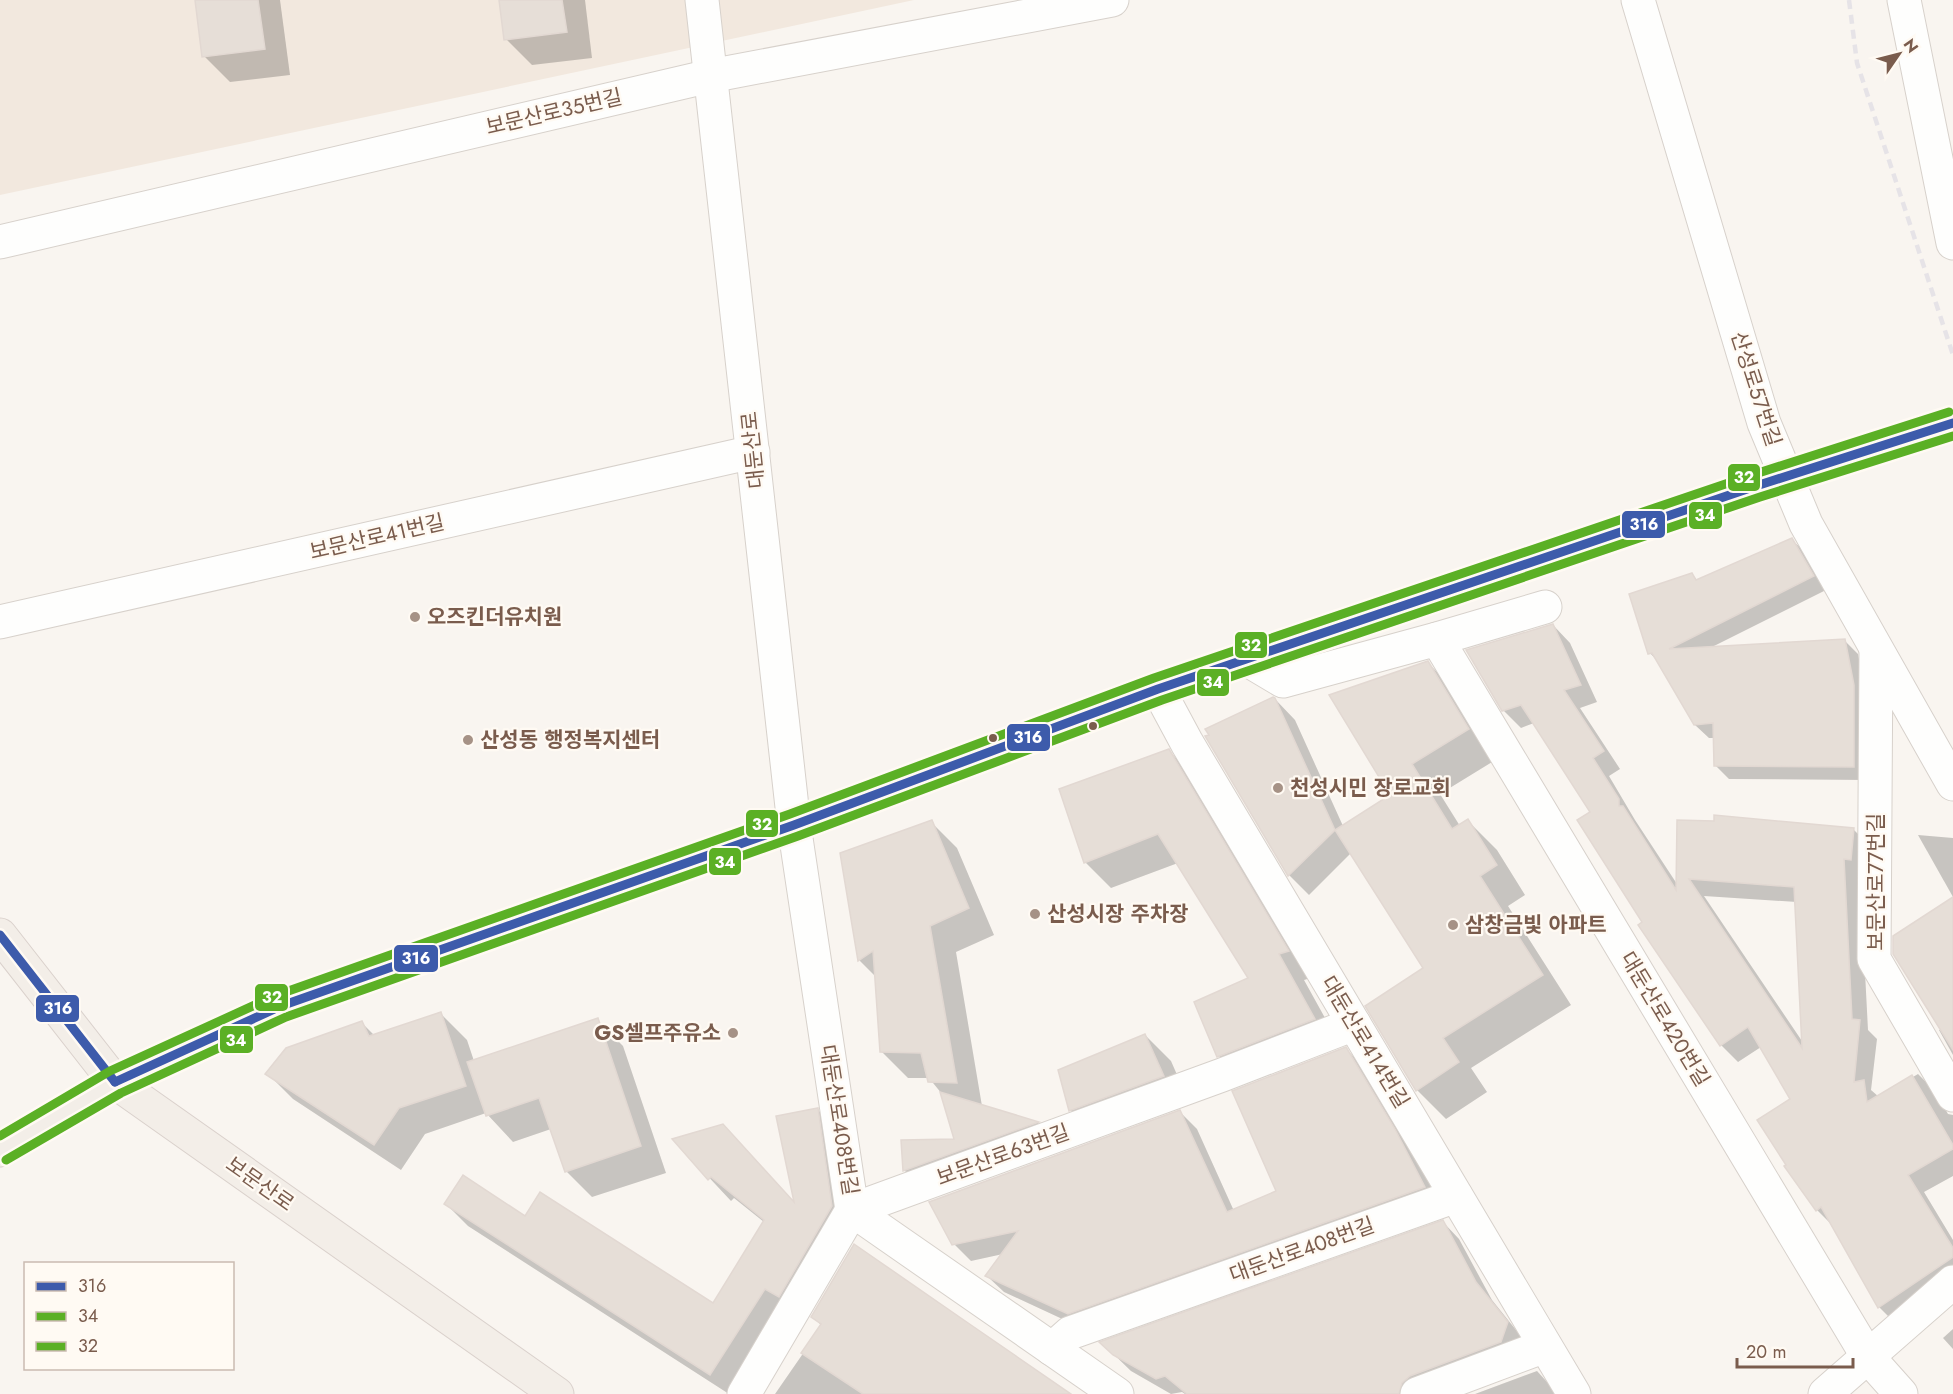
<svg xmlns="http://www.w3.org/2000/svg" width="1953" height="1394" font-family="Jost,'Noto Sans KR',sans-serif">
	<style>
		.residential { fill: #f2e8de }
		.shadow { fill: #0003; fill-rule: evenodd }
		.building { fill: #e6ded7; stroke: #e2d8d2; stroke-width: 1.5; fill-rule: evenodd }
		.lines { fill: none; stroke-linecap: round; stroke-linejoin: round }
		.major-tunnel { stroke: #d9cfc7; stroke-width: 33; stroke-dasharray: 33 16; stroke-linecap: butt }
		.minor-casing { stroke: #d7d1cb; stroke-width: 35 }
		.major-casing { stroke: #dad1cc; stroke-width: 35 }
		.minor { stroke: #fefefd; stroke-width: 33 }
		.major { stroke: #f3eee8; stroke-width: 33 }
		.rail { stroke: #e6e3e7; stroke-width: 4.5; stroke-dasharray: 9 6; stroke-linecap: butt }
		.bus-1-casing { stroke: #fffaf3; stroke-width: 14 }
		.bus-2-casing { stroke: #fffaf3; stroke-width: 14 }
		.bus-3-casing { stroke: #fffaf3; stroke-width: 14 }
		.bus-1 { stroke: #3d5bab; stroke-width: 9 }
		.bus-2 { stroke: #5bb025; stroke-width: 9 }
		.bus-3 { stroke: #5bb025; stroke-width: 9 }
		.poi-dot { fill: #a69286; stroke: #fffaf3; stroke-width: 2 }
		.bus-dot { fill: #7a5c4d; stroke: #fffaf3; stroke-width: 2 }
		.labels { text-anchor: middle; stroke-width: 4.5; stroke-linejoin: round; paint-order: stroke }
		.street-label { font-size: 21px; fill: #7a5c4d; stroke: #fffaf3 }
		.poi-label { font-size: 21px; font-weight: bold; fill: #7a5c4d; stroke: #fffaf3; text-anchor: start }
		.line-badge { stroke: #fffaf3; stroke-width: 2 }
		.badge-label { font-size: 16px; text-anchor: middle; font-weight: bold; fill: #fff }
	</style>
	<rect width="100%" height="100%" fill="#f9f5f0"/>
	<path class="residential" d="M0 0H914L0 195Z"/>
	<g class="shadow">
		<path d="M197 0H280L290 75 230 82 204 56Z"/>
		<path d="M501 0H585L592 58 532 65 506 39Z"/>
		<path d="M1792 540 1806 553 1826 590 1710 648 1844 640 1858 654 1867 699V780L1729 779 1715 765V738H1709L1695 725 1660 664 1650 653 1692 574 1698 581Z"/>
		<path d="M1553 625 1570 643 1597 702 1580 708 1620 769 1609 776 1635 820 1677 884 1679 821 1853 829 1870 846 1860 876 1868 1030 1877 1039 1871 1090 1879 1097 1918 1074 1935 1091 1948 1114 1953 1115V1176L1924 1192 1953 1240V1286L1896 1324 1879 1307 1834 1227 1817 1210 1792 1100 1761 1047 1738 1062 1721 1045 1644 923 1592 812 1534 723 1521 728 1503 710ZM1704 896 1797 902 1804 1044Z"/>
		<path d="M1428 663 1457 692 1497 759 1440 794 1460 826 1468 821 1497 850 1525 895 1508 906 1571 1005 1471 1068 1487 1092 1446 1119 1417 1090 1425 968 1351 853 1309 895 1289 875 1207 737 1275 699 1295 720 1343 826 1392 795Z"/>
		<path d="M1169 751 1195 777 1314 977 1304 980 1340 1045 1245 1082 1219 1056 1251 979 1178 863 1111 888 1085 862Z"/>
		<path d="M931 822 957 848 994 935 956 952 982 1106 1038 1123 1058 1144 926 1192 905 1171 902 1142 956 1140 942 1094 929 1078H908L882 1052 876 977 860 961 842 854Z"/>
		<path d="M1918 835 1953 838V897Z"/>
		<path d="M1953 899V1055L1939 1030H1942Z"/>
		<path d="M441 1014 467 1040 474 1061 597 1020 623 1046 666 1173 592 1197 566 1171 551 1129 513 1142 486 1113 425 1134 401 1170 293 1099 267 1073 362 1023 375 1036Z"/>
		<path d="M1145 1035 1171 1061 1189 1102 1097 1136 1070 1110Z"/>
		<path d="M1346 1049 1363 1066 1411 1148 1440 1204 1086 1330 1004 1292 987 1276 1003 1254 971 1261 954 1244 1180 1112 1197 1129 1234 1211 1278 1191Z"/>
		<path d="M817 1109 839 1131 854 1229 729 1394 468 1226 446 1204 525 1218 714 1305 764 1222 734 1198 731 1201 674 1140 723 1126 796 1204Z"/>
		<path d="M1443 1222 1459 1239 1492 1300 1524 1340 1425 1394H1185L1182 1392 1171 1394 1131 1371 1102 1343Z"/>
		<path d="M813 1317 1069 1394H775L822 1326Z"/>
		<path d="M1953 1329V1349L1943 1338Z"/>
		<path d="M1537 1371 1558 1394H1475Z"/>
	</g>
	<g class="building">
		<path d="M195 0H258L265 49 202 57Z"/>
		<path d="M499 0H562L567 32 504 40Z"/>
		<path d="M1792 538 1814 576 1669 649 1845 639 1854 685V767L1714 766 1713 723 1694 725 1652 653 1648 654 1629 594 1692 573 1696 580Z"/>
		<path d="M1553 624 1581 685 1564 690 1604 751 1593 758 1619 799V806H1623L1676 890 1677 820 1714 821V815L1854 828 1851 860 1844 859 1852 1019 1860 1020 1854 1082 1864 1080 1867 1102 1912 1075 1953 1145V1149L1908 1175 1953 1248V1257L1878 1308 1821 1207 1816 1211 1784 1166 1786 1165 1757 1120 1790 1099 1748 1027 1720 1046 1638 925 1642 922 1577 820 1590 812 1521 705 1502 711 1466 650ZM1689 879 1794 887 1802 1048Z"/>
		<path d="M1428 661 1469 729 1412 764 1452 829 1468 819 1497 865 1480 876 1543 975 1443 1038 1459 1062 1416 1091 1365 1006 1423 968 1335 830 1390 795 1329 695Z"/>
		<path d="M1273 697 1275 698 1335 830 1288 876 1205 736 1209 735 1205 729Z"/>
		<path d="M1169 749 1289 951 1279 954 1315 1019 1217 1057 1194 1002 1248 978 1158 834 1084 863 1059 789Z"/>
		<path d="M932 820 969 908 930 926 957 1083 928 1082 921 1053 880 1052 873 951 858 961 840 853Z"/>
		<path d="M1953 897V1050L1893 954V936Z"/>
		<path d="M441 1012 466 1086 399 1108 374 1145 265 1074 286 1048 362 1021 369 1036Z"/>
		<path d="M598 1018 641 1146 565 1172 539 1098 486 1116 467 1062Z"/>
		<path d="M1145 1034 1164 1076 1069 1111 1058 1070Z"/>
		<path d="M1346 1047 1395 1129 1425 1187 1068 1314 985 1276 1018 1231 952 1245 929 1202 1180 1110 1227 1212 1276 1191 1232 1091Z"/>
		<path d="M940 1092 1039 1122 903 1171 901 1140 954 1139Z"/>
		<path d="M818 1108 832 1206 779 1297 765 1289 710 1375 444 1204 463 1175 525 1216 540 1192 713 1303 764 1220 711 1177 708 1180 672 1139 723 1124 794 1202 776 1116Z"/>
		<path d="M1443 1220 1476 1282 1508 1322 1501 1342 1410 1376 1402 1383 1399 1394H1187L1165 1376 1156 1379 1113 1355 1099 1342Z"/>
		<path d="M854 1244 971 1325 1071 1394H863L801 1353 821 1324 811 1317Z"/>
	</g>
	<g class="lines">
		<path class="major-tunnel" d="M1760 485 1953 423"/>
		<g class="minor-casing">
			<g id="minor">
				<path d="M702 0 794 825 852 1210 1117 1394"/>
				<path d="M1638 0 1764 423 1806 524 1953 784"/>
				<path d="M1904 0 1953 243"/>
				<path d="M0 242 710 76 1112 0"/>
				<path d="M0 622 753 452"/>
				<path d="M1437 639 1868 1357 1901 1394"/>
				<path d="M1876 650 1874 959 1953 1095"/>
				<path d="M1246 659 1283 681 1437 639 1545 607"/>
				<path d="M1158 689 1187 743 1574 1394"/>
				<path d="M1052 1349 1070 1333 1456 1196"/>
				<path d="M744 1394 852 1210 1222 1075 1354 1024"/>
				<path d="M1417 1394 1545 1346"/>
				<path d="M1825 1394 1953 1282"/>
			</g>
		</g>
		<g class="major-casing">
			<g id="major">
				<path d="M0 935 115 1082 557 1394"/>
				<path d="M0 1150 115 1082 281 1006 794 825 1158 689 1756 486"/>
			</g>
		</g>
		<use href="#minor" class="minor"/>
		<use href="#major" class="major"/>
		<path class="rail" d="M1849 0 1857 63 1953 355"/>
		<g class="bus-1-casing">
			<g id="bus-1">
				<path d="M0 935 115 1082"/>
				<path d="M115 1082 281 1006 794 825 1158 689 1756 486 1953 423"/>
			</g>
		</g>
		<g class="bus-2-casing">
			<path id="bus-2" d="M6 1160 121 1093 286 1017 798 836 1162 700 1760 497 1953 436"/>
		</g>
		<g class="bus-3-casing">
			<path id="bus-3" d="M0 1136 110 1071 277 995 790 814 1154 678 1752 475 1949 412"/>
		</g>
		<use href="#bus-1" class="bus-1"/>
		<use href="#bus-2" class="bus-2"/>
		<use href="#bus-3" class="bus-3"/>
	</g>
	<g class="poi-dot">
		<circle cx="415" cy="617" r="6"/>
		<circle cx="468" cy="740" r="6"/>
		<circle cx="1278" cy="788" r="6"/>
		<circle cx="1035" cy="914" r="6"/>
		<circle cx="1453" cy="925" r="6"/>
		<circle cx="733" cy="1033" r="6"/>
	</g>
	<g class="bus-dot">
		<circle cx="1093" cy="726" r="5"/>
		<circle cx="993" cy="738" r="5"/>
	</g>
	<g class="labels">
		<g class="street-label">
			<text transform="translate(554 112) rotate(-13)" y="7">보문산로35번길</text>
			<text transform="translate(1756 389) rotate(72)" y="7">산성로57번길</text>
			<text transform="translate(753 450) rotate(-96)" y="7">대둔산로</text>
			<text transform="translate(377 537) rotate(-13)" y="7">보문산로41번길</text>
			<text transform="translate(1876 882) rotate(-90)" y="7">보문산로77번길</text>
			<text transform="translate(1665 1019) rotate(59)" y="7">대둔산로420번길</text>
			<text transform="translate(1365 1042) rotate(59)" y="7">대둔산로414번길</text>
			<text transform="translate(839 1120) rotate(81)" y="7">대둔산로408번길</text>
			<text transform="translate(1003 1155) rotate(-20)" y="7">보문산로63번길</text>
			<text transform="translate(260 1184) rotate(35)" y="7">보문산로</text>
			<text transform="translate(1302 1250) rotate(-20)" y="7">대둔산로408번길</text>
		</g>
		<g class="poi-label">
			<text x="427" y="624">오즈킨더유치원</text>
			<text x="480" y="747">산성동 행정복지센터</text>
			<text x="1290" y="795">천성시민 장로교회</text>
			<text x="1047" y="921">산성시장 주차장</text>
			<text x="1465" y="932">삼창금빛 아파트</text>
			<text x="721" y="1040" text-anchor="end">GS셀프주유소</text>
		</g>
	</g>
	<g class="line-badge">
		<rect x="1727" y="463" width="34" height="29" rx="6" fill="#5bb025"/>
		<rect x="1688" y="501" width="35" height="29" rx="6" fill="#5bb025"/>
		<rect x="1621" y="510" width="45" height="29" rx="6" fill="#3d5bab"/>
		<rect x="1234" y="631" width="34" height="28" rx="6" fill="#5bb025"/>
		<rect x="1196" y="668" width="34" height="29" rx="6" fill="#5bb025"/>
		<rect x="1006" y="723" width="45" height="29" rx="6" fill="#3d5bab"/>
		<rect x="745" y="809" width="34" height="29" rx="6" fill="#5bb025"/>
		<rect x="708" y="847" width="34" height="29" rx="6" fill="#5bb025"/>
		<rect x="393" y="944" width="46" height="29" rx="6" fill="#3d5bab"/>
		<rect x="254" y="983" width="35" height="29" rx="6" fill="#5bb025"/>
		<rect x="35" y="994" width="45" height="29" rx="6" fill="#3d5bab"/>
		<rect x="219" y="1025" width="35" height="29" rx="6" fill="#5bb025"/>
	</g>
	<g class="badge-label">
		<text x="1744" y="483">32</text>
		<text x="1705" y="521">34</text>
		<text x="1644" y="530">316</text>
		<text x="1251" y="651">32</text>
		<text x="1213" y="688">34</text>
		<text x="1028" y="743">316</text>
		<text x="762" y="830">32</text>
		<text x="725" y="868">34</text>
		<text x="416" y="964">316</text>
		<text x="272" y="1003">32</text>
		<text x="58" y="1014">316</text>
		<text x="236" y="1046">34</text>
	</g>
	<rect x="24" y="1262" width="210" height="108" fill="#fffaf3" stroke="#cabbb1" stroke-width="1.5"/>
	<rect x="36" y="1282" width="30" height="9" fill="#3d5bab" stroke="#cabbb1" stroke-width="1.5"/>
	<text x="78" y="1292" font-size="18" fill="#7a5c4d">316</text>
	<rect x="36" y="1312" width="30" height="9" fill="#5bb025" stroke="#cabbb1" stroke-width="1.5"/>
	<text x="78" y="1322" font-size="18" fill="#7a5c4d">34</text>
	<rect x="36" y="1342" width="30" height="9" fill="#5bb025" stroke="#cabbb1" stroke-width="1.5"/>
	<text x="78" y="1352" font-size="18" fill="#7a5c4d">32</text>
	<g transform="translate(1899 54) rotate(55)" stroke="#fffaf3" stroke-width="4.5" paint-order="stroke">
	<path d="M0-4.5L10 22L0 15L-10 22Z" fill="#7a5c4d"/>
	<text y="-9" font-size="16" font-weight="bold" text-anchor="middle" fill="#7a5c4d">N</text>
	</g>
	<path d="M1737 1358v9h116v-9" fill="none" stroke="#7a5c4d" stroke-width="3"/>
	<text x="1746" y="1358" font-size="18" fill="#7a5c4d" stroke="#fffaf3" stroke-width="4.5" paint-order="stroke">20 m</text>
</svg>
